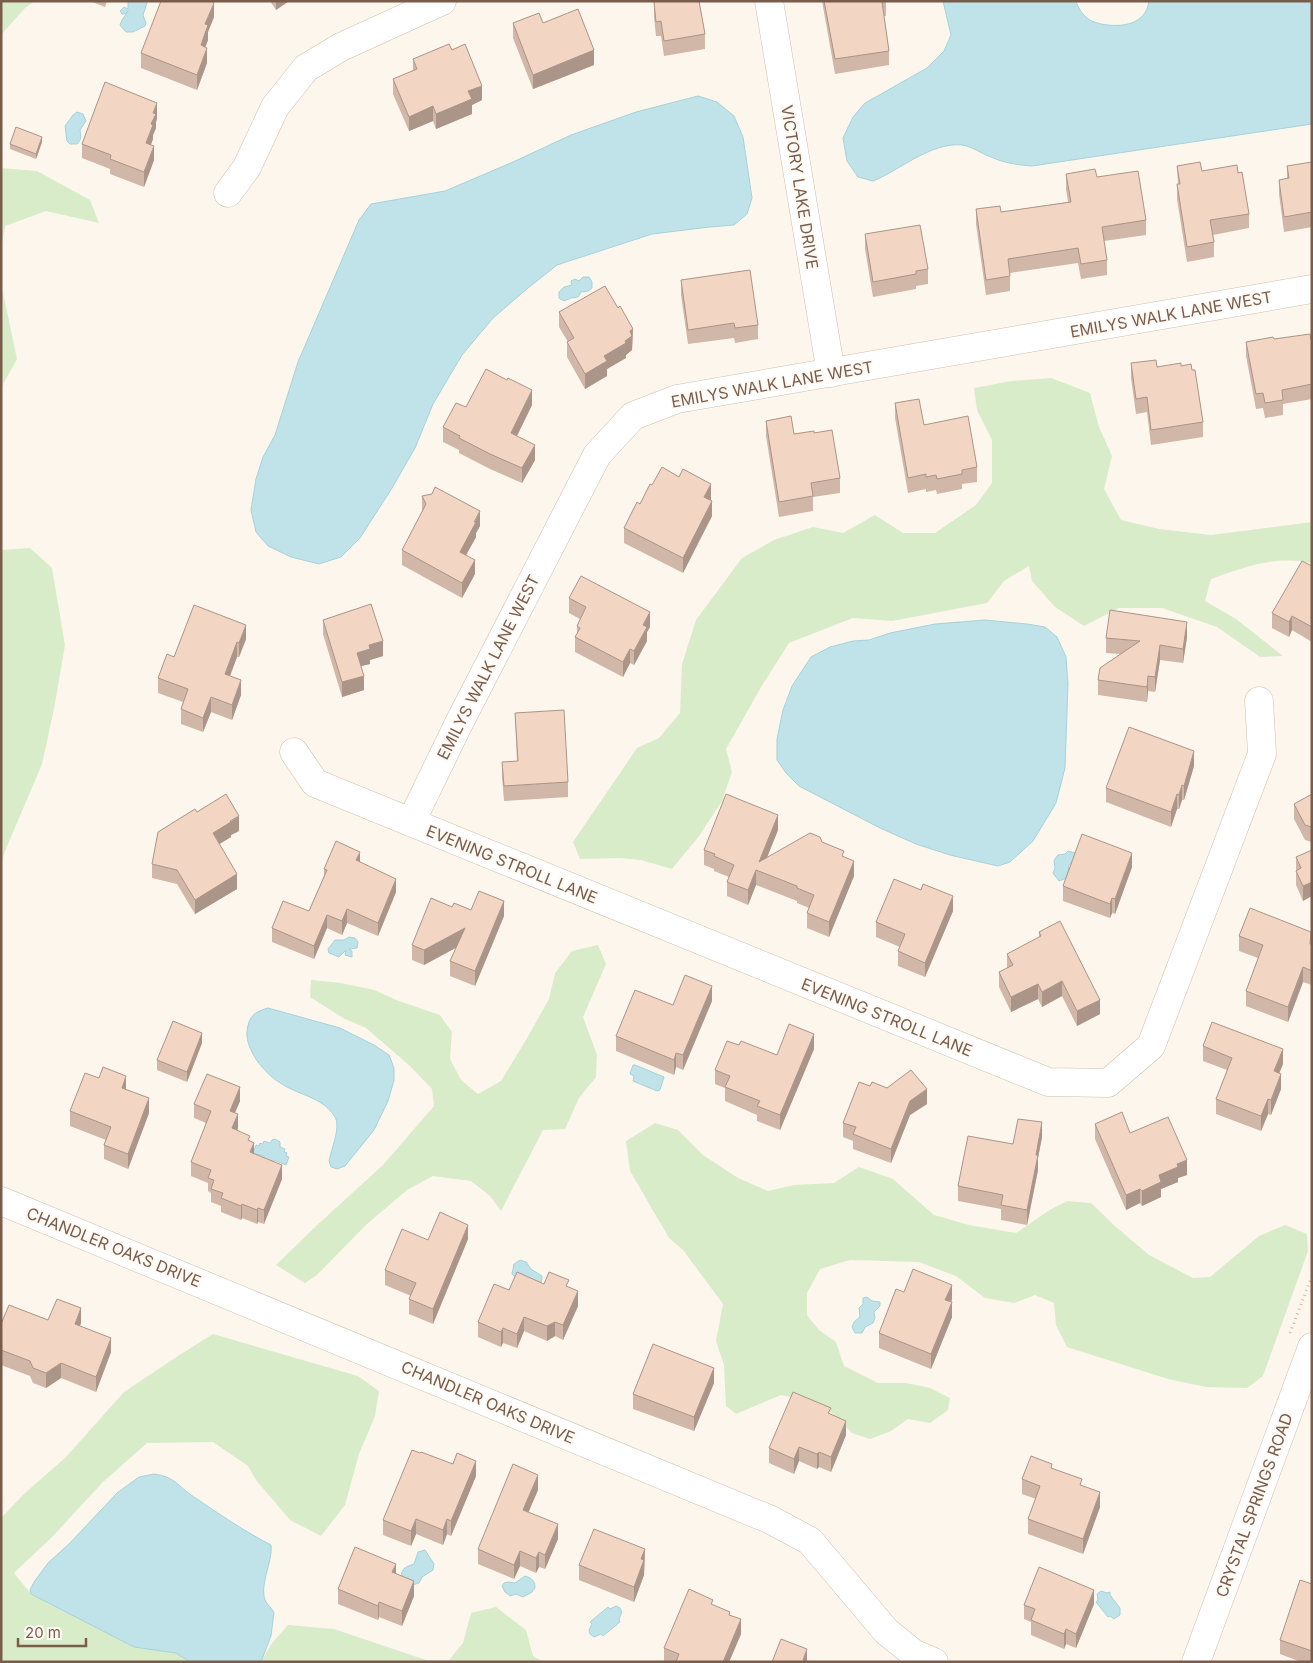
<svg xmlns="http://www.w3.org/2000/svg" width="1313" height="1663" font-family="Inter,sans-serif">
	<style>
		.green { fill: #d8ecc9 }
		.water { fill: #bfe3e8; stroke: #a5d3da }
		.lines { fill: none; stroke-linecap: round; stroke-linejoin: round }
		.minor-casing { stroke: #d1beb0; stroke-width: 29 }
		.path { stroke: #d9b8a5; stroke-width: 3; stroke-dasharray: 1 4; stroke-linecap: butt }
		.minor { stroke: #fff; stroke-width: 28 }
		.wall { fill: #d1b7a8 }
		.shaded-wall { fill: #aa9588 }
		.building { fill: #f3d5c3; stroke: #aa9588 }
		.labels { text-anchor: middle; stroke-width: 4; stroke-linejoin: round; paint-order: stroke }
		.street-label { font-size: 16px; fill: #7a5c4d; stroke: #fffaf3 }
	</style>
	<rect width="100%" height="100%" fill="#fdf6ec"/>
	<g class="green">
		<path d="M1 1H35L25 8 1 35Z"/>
		<path d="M1 168 37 171 90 200 99 223 46 211 5 226 1 250Z"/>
		<path d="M1 283 17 359 1 388Z"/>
		<path d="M1051 378 1090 393 1099 427 1112 456 1104 489 1121 520 1159 529 1211 535 1312 522V563C1275 555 1245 567 1211 579L1205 601 1236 619 1283 656 1260 657 1217 627 1162 608H1119L1084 626 1055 607 1032 581 1029 566 1004 581 987 603 892 621 853 618 789 643 760 689 726 749 732 772 722 801 699 836 672 869 641 860 620 858 580 859 573 842 637 748 659 738 680 713 682 664 696 620 742 558 774 540 813 527 843 533 875 515 903 533H935L976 505 992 483V440L977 410 974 388 1012 381Z"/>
		<path d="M30 548 52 568 65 645 54 709 42 764 5 851 1 866V550Z"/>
		<path d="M598 945 606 964 583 1017 597 1055 596 1077 579 1098 565 1129 543 1130 501 1211 490 1196 471 1181 433 1176 407 1190 367 1224 317 1275 305 1283 276 1265 314 1228 383 1165 434 1106 432 1089 410 1066 366 1028 343 1018 310 997 311 980 341 983 374 990 399 1001 440 1015 452 1032 450 1059 461 1080 478 1094 501 1081 526 1040 549 999 555 973 572 951Z"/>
		<path d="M655 1123 678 1130 703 1155 738 1178 768 1191 794 1185 834 1183 859 1167 893 1179 934 1215 969 1225 1016 1233 1048 1211 1067 1201 1091 1203 1115 1226 1149 1255 1193 1278 1210 1277 1259 1236 1285 1225 1307 1234 1308 1251 1263 1376 1247 1388 1206 1387 1168 1379 1067 1347 1056 1325 1054 1303 1035 1295 1014 1303 985 1298 956 1276 919 1262 850 1260 820 1269 807 1293V1315L819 1330 836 1342 844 1366 878 1383H906L930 1388 950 1398 948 1410 930 1423 908 1419 891 1431 870 1439 852 1433 833 1414 813 1402 781 1395 736 1414 726 1406 724 1365 716 1341 723 1304 683 1250 669 1238 630 1171 626 1141Z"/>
		<path d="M213 1334 358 1376 379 1391 375 1416 359 1454 345 1505 321 1536 290 1520 256 1480 248 1466 213 1442 147 1443 103 1482 53 1536 14 1573 31 1594 51 1605 81 1619 134 1647 176 1653 190 1662H1V1518L24 1494 66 1457 124 1392 178 1356Z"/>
		<path d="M496 1607 526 1630 533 1656 543 1662H261L272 1643 288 1625 334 1629 426 1660H449L463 1643 471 1613Z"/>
	</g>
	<g class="water">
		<path d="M128 1H146L147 3 143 15 146 23 145 26 133 32H126L120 25 122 20 128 11 125 14H122L120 11 124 7 128 9Z"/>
		<path d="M943 1H1076C1078 8 1083 16 1090 20 1093 22 1098 23 1101 24 1121 28 1146 25 1149 1H1312V124L1032 166C1018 165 1004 163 991 157 982 154 971 146 962 145 931 142 900 170 873 181L858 177 847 161 843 138 853 117 865 103 927 68 944 51 951 35Z"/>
		<path d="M698 96 717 102 734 116 743 137 752 198 747 214 734 225 710 227 652 234 557 265 528 288 493 318 462 355 433 404 415 448 392 488 360 538 341 557 319 564 291 557 268 546 256 532 251 510 256 479 263 457 275 435 298 362 359 220 371 204 445 191 513 162 571 135 636 112Z"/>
		<path d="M77 112 83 114 86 121 80 130C81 136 82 139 77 144H70L67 141 65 126 73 115Z"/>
		<path d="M583 277H589L592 282V288L588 291 581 292 578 297 571 298 564 301 559 298V292L564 287 572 285 571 281 575 279 579 281Z"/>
		<path d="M985 620 1027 624 1045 627 1057 637 1066 657 1068 684 1065 768 1056 803 1033 841 1010 862 998 866 950 855 916 844 880 828 799 786 786 773 777 760V739L783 710 792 686 811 657 830 647 853 641 869 640 890 633 935 624Z"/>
		<path d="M1068 851 1075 853 1076 854 1074 860 1069 865 1067 878 1059 881 1053 873 1055 868 1054 860 1058 855 1065 854Z"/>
		<path d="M349 937 355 938 358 942 357 948 349 949 352 951V957L345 955 346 950 339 957 329 953 328 949 335 940H344Z"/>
		<path d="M268 1008 340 1028 374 1045 389 1055 394 1068V1080L388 1101 374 1130 345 1166 337 1169 331 1167 329 1161C331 1150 341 1127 335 1117 324 1099 304 1096 287 1087 274 1080 264 1071 256 1059 251 1051 246 1041 247 1031 249 1016 254 1012 268 1008Z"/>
		<path d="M633 1065H635L664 1077 660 1090 657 1091 633 1081 634 1076 630 1074Z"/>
		<path d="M275 1139 280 1142V1147L285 1149 284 1152 287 1153 286 1156 289 1157 286 1165 274 1160 272 1163 264 1160V1156L253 1153 256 1145 259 1146 260 1143 263 1144 264 1141 270 1143 272 1140Z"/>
		<path d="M520 1260 526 1262 531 1269 542 1276V1279L540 1285 514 1276 512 1274 514 1264Z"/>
		<path d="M867 1297 872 1301 880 1302V1306L874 1312 875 1318 873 1323 865 1327 862 1333H855L852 1327 854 1322 860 1317 859 1308 863 1304V1298Z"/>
		<path d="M154 1474C176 1477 177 1486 194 1497 219 1514 244 1531 271 1545 273 1562 258 1587 266 1602 268 1605 271 1608 274 1612L271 1636 261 1662H190L176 1653 134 1647 31 1594 30 1590 34 1582 48 1563 69 1544 117 1493 139 1477Z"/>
		<path d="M425 1550 434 1564 433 1570 422 1577 419 1583 412 1585 402 1579C400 1569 405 1567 414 1564L418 1552Z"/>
		<path d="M525 1576C532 1578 535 1581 535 1588L532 1592 523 1597 516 1594 510 1596 505 1592 502 1586 504 1583 508 1582 515 1583Z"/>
		<path d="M1101 1591 1107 1593 1110 1592V1595L1120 1608V1615L1114 1619 1110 1616 1108 1617 1096 1602 1098 1600 1097 1594Z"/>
		<path d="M616 1606 620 1608 622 1612 619 1619 620 1622 603 1636 601 1634 594 1637 590 1634 589 1630 592 1624 590 1622 608 1607 610 1609Z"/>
	</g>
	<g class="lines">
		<g class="minor-casing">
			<g id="minor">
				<path d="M769 1 831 373"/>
				<path d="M228 193 247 167 275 107 306 68 341 47 442 1"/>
				<path d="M294 752 315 783 1048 1082 1108 1083 1151 1046 1262 754 1259 701"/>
				<path d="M411 822 458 725 597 455 633 416 677 399 1312 289"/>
				<path d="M1 1201 771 1520 810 1541 886 1631 913 1653 934 1662"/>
				<path d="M1196 1662 1312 1347"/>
			</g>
		</g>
		<path class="path" d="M1290 1333 1312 1276"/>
		<use href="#minor" class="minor"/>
	</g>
	<g class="wall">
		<path d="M90 1H107L105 7Z"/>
		<path d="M270 1H289L276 10Z"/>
		<path d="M654 1H699L705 34V49L664 56 661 36H656L654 17Z"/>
		<path d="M822 1H886V16H884L889 51V65L835 74Z"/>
		<path d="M214 17 208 32V40L205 47 207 63 197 90 141 68V53Z"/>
		<path d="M513 23H543L594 65 533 89 513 38Z"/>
		<path d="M452 50 482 100 472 105V114L436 129 433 121 409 131 393 94V79L413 71V59Z"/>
		<path d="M157 118 156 122V128L153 135V139L151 144 154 160 144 187 110 174V169L82 158V144Z"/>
		<path d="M42 142 36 159 10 149V144Z"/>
		<path d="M1312 162V227L1284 232 1279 194V180L1287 178V166Z"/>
		<path d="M1177 166 1202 171 1238 173 1249 214V228L1213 235 1214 242V257L1187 262 1177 199V184H1178Z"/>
		<path d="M1066 174 1097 177 1146 220V235L1104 241 1107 260V275L1081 279 1078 263 1010 273V291L986 295 976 224V209L1001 212 1068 202 1066 189Z"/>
		<path d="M865 234 928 269V284L916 286V289L873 297 865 249Z"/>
		<path d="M681 280 758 325V339L735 343 734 338 688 344 681 295Z"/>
		<path d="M618 308 633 329 632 350 626 355V358L607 369V376L585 389 567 357V342H568L559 327V312Z"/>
		<path d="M1274 339 1312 340V399L1283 404V415L1265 418 1263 408 1256 409 1246 356V342Z"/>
		<path d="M1131 363 1157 367 1181 366 1192 370 1203 422V437L1151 445 1147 412 1136 414 1131 378Z"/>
		<path d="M895 403 924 425 977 467V482L962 484V489L937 494 936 490 926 492V489L908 493 895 418Z"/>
		<path d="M532 405 517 436 535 460 522 483 490 469 459 453V450L443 442V427L466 407Z"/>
		<path d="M766 421 794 434 814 433 840 478V493L813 497V511L779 517 766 436Z"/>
		<path d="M652 485 711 499 710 500 712 516 683 573 624 543V528Z"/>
		<path d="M422 496 480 526 476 533V537L466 555 475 574 462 598 402 565V550L422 512Z"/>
		<path d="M1312 566V642L1292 630 1289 637 1272 628V613Z"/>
		<path d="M569 598 650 627 647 632V641L634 665 630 663 623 677 575 652V637L577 634V626L580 619 569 613Z"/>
		<path d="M323 620 383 656 370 660V664L361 666 364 690 342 697 323 634Z"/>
		<path d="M1187 637 1183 663 1160 660 1155 692 1148 691 1147 702 1098 695V680L1120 654 1106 653V638Z"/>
		<path d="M246 639 239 657H237L230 676 241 695 232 720 211 712 203 732 181 724V709L183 702 158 693V678L174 657Z"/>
		<path d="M515 713 568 782V797L504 801 502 777V762L517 761Z"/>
		<path d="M1194 766 1184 800H1182L1179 809H1177L1171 827 1106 802V788Z"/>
		<path d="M1312 794V842L1305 840 1294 819V804Z"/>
		<path d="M197 812 239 831 231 835V837L219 844 237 889 195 914 177 884 152 878V864Z"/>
		<path d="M778 830 767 858 822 842 844 857 854 876 829 937 807 928V913L809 908 797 903V901L756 885 748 905 727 896V882L729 877 714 871V869L704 865V850Z"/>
		<path d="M1312 850 1303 901 1296 885V857Z"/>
		<path d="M360 862 396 892 378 936 347 923 342 935 327 928 314 959 272 942V928L309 911 324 876V869Z"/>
		<path d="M1132 867 1115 914 1112 913 1110 918 1063 901V886Z"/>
		<path d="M921 890 953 911 925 977 898 966V951L900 947 876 937V922Z"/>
		<path d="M452 907 504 916 475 986 450 976V961L457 947 424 965 412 960V945Z"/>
		<path d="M1039 932 1100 1014 1077 1026 1062 996 1042 1007 1038 999 1011 1012 999 987V972L1007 968V954L1039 938Z"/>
		<path d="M1239 936 1312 944V985L1303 982 1288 1022 1246 1006V991L1258 958 1239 951Z"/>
		<path d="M712 1001 683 1070 676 1067 674 1075 616 1051V1036L673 1005Z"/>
		<path d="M202 1043 187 1082 157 1070V1060Z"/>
		<path d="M739 1045 777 1055 814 1049 780 1130 757 1121V1115L725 1101V1088L715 1084V1070Z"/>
		<path d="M1203 1046 1283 1064 1279 1073 1281 1089 1271 1115 1268 1114 1261 1131 1216 1114V1099L1227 1070 1203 1061Z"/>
		<path d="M870 1086 927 1104 910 1115 891 1163 853 1149V1141L843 1137V1123Z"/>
		<path d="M126 1089 149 1113 128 1169 104 1159V1145L106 1140 70 1126V1111Z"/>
		<path d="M240 1101 235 1113 238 1128 237 1130 250 1141 254 1154 282 1179 264 1224 258 1222 257 1224 242 1218 241 1220 221 1212V1206L211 1202V1193L208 1191V1183L191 1176V1162L206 1123 194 1118V1104Z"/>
		<path d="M1095 1124 1130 1133 1187 1175 1178 1178V1182L1161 1189V1197L1142 1206 1140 1203 1126 1210 1095 1139Z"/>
		<path d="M1042 1137 1038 1158V1170L1027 1225 1001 1220V1209L958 1201V1186L1013 1144Z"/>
		<path d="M468 1239 433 1324 409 1314V1299L411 1296 385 1285V1270L428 1240Z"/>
		<path d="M544 1284 569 1287 578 1306 563 1340 555 1336 547 1341 524 1331 517 1348 503 1343 501 1347 478 1337V1322L509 1290Z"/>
		<path d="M904 1292 952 1299 951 1302 952 1317 931 1369 879 1348V1333Z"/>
		<path d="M48 1320 81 1323 80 1326 111 1352 96 1392 61 1378 46 1388 33 1383 30 1376 1 1365V1324Z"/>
		<path d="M714 1383 694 1431 633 1409V1394Z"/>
		<path d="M831 1414 846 1435 831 1472 819 1467 817 1469 799 1461 794 1474 769 1463V1448Z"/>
		<path d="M1052 1468 1082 1486 1100 1507 1083 1554 1028 1534V1519L1036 1499 1022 1494V1479Z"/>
		<path d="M476 1476 451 1536 447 1534 443 1545 416 1534 411 1546 383 1535V1520Z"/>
		<path d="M538 1490 528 1512 558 1539 545 1569 539 1567 536 1573 520 1566 514 1579 478 1564V1549Z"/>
		<path d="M645 1549 644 1575 634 1602 579 1580V1565Z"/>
		<path d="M396 1574 414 1596 402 1626 379 1617 378 1620 338 1604V1589Z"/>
		<path d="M1312 1584V1662H1301L1280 1654V1640Z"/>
		<path d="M1094 1604 1076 1648 1066 1644 1064 1649 1031 1635V1622L1024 1619V1605Z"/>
		<path d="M713 1605 730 1615 741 1634 729 1662H664V1648Z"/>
	</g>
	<g class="shaded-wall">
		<path d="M276 1H289L276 10Z"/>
		<path d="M214 3V17L208 32V40L201 60V45L205 24Z"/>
		<path d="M207 48V63L197 90V75Z"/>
		<path d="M594 50V65L533 89V75Z"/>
		<path d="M482 86V100L472 105V114L436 129V114L468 91Z"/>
		<path d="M157 103V118L156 122V128L153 135V139L146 157V143L151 124 153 113Z"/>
		<path d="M433 106V121L409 131V117Z"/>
		<path d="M42 137V142L36 159V154Z"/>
		<path d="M154 146V160L144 187V172Z"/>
		<path d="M633 329 632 350 626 355V358L607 369V376L585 389V374L604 356 625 341 630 331Z"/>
		<path d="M532 390V405L511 448V433Z"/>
		<path d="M535 445V460L522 483V468Z"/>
		<path d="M711 484V499L704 512V497Z"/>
		<path d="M712 501V516L683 573V558Z"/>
		<path d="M480 511V526L476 533V537L460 566V552Z"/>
		<path d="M475 560V574L462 598V583Z"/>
		<path d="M650 612V627L647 632V641L634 665V651L643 625Z"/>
		<path d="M1292 616V630L1289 637V622Z"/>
		<path d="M1187 622V637L1183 663V649Z"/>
		<path d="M246 625V639L239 657V643Z"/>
		<path d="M383 641V656L370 660V664L357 667V653L369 645Z"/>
		<path d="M237 642V657L225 689V674Z"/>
		<path d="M1160 645V660L1155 692V677Z"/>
		<path d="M630 649V663L623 677V662Z"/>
		<path d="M364 676V690L342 697V682Z"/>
		<path d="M1148 676V691L1147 702V687Z"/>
		<path d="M241 680V695L232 720V705Z"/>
		<path d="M211 697V712L203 732V718Z"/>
		<path d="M1194 751V766L1184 800V786Z"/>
		<path d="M1182 785V800L1179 809V795Z"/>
		<path d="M1177 794V809L1171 827V812Z"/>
		<path d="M778 815V830L761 872 759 862Z"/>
		<path d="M239 816V831L231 835V837L213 848V833Z"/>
		<path d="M360 852V865L356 860Z"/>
		<path d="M1132 853V867L1115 914V899Z"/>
		<path d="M854 861V876L829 937V922Z"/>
		<path d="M756 870V885L748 905V890Z"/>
		<path d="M237 874V889L195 914V900Z"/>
		<path d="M396 879V892L378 936V923Z"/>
		<path d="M1312 882V896L1303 901V886Z"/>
		<path d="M953 896V911L925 977V963Z"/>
		<path d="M1112 898V913L1110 918V904Z"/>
		<path d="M504 901V916L475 986V971Z"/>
		<path d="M347 909V923L342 935V921Z"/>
		<path d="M327 915V928L314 959V946Z"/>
		<path d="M465 928V943L424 965V950Z"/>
		<path d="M1303 967V982L1288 1022V1007Z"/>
		<path d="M1062 981V996L1042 1007V992Z"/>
		<path d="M1038 984V999L1011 1012V997Z"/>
		<path d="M712 986V1001L683 1070V1055Z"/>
		<path d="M1100 1000V1014L1077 1026V1011Z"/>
		<path d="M202 1033V1043L187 1082V1072Z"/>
		<path d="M814 1034V1049L780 1130V1115Z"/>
		<path d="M1283 1049V1064L1274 1086V1071Z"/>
		<path d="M676 1053V1067L674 1075V1060Z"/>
		<path d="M1281 1074V1089L1271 1115V1100Z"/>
		<path d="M126 1076V1091L122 1088Z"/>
		<path d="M240 1087V1101L230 1124V1111Z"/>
		<path d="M927 1089V1104L910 1115 891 1163V1149L910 1101Z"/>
		<path d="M149 1098V1113L128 1169V1154Z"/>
		<path d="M1268 1099V1114L1261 1131V1116Z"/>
		<path d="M238 1114V1128L232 1142V1128Z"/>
		<path d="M1042 1122V1137L1038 1158V1170L1027 1225V1210L1036 1155Z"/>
		<path d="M254 1143V1157L250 1152Z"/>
		<path d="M1187 1160V1175L1178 1178V1182L1161 1189V1197L1142 1206V1191L1159 1175 1177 1164Z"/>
		<path d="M282 1165V1179L264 1224V1210Z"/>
		<path d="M1140 1189V1203L1126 1210V1195Z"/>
		<path d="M242 1204V1218L241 1220V1206Z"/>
		<path d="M258 1208V1222L257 1224V1210Z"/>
		<path d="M468 1225V1239L433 1324V1309Z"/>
		<path d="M952 1285V1299L945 1315V1300Z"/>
		<path d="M578 1291V1306L563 1340V1325Z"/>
		<path d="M952 1302V1317L931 1369V1354Z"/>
		<path d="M81 1308V1323L75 1338V1324Z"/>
		<path d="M524 1317V1331L517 1348V1334Z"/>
		<path d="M555 1322V1336L547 1341V1326Z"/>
		<path d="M503 1328V1343L501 1347V1332Z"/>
		<path d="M111 1338V1352L96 1392V1377Z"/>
		<path d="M61 1363V1378L46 1388V1373Z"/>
		<path d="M714 1368V1383L694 1431V1417Z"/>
		<path d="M846 1421V1435L831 1472V1457Z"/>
		<path d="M799 1447V1461L794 1474V1459Z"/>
		<path d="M819 1452V1467L817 1469V1454Z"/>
		<path d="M476 1461V1476L451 1536V1521Z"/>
		<path d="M538 1475V1490L523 1525V1510Z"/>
		<path d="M1100 1492V1507L1083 1554V1539Z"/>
		<path d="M416 1519V1534L411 1546V1531Z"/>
		<path d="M447 1519V1534L443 1545V1530Z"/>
		<path d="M558 1524V1539L545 1569V1555Z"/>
		<path d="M645 1549 644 1575 634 1602V1587L641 1559Z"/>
		<path d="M520 1551V1566L514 1579V1565Z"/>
		<path d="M539 1552V1567L536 1573V1558Z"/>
		<path d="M396 1564V1578L392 1572Z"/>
		<path d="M414 1581V1596L402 1626V1611Z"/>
		<path d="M1094 1590V1604L1076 1648V1634Z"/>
		<path d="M379 1602V1617L378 1620V1606Z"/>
		<path d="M741 1619V1634L729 1662H723Z"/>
		<path d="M1066 1629V1644L1064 1649V1634Z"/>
		<path d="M807 1649V1662L803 1660Z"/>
	</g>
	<g class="building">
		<path d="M161 1H211L214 3 205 24 208 25 201 45 207 48 197 75 141 53Z"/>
		<path d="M699 1 705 34 664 41 661 21 656 22 654 2 657 1Z"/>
		<path d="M824 1H884L882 2 889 51 835 59Z"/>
		<path d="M578 9 594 50 533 75 513 23 539 13 543 23Z"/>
		<path d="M449 44 452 50 465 44 482 86 468 91 472 99 436 114 433 106 409 117 393 79 417 69 413 59Z"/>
		<path d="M105 82 157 103 153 113 156 114 151 124 153 125 146 143 154 146 144 172 110 159 111 155 82 144Z"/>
		<path d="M16 127 42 137 36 154 10 144Z"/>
		<path d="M1200 162 1202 171 1237 165 1238 173 1242 172 1249 214 1210 220 1214 242 1187 247 1177 184H1180L1177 166Z"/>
		<path d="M1312 162V212L1284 217 1279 180 1289 178 1287 166Z"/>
		<path d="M1095 169 1097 177 1138 171 1146 220 1102 227 1107 260 1081 264 1078 248 1008 259 1010 276 986 280 976 209 1000 206 1001 212 1071 202 1066 174Z"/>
		<path d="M920 225 928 269 916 271V274L873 282 865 234Z"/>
		<path d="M750 270 758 325 735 328 734 323 688 330 681 280Z"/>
		<path d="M605 286 618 308 620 306 633 329 630 331 632 336 625 341 626 343 604 356 607 361 585 374 567 342 574 338 559 312Z"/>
		<path d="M1310 334 1311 340H1312V384L1282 390 1283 400 1265 403 1263 393 1256 394 1246 342 1273 337 1274 339Z"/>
		<path d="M1156 360 1157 367 1181 363V366L1191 364 1192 370H1195L1203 422 1151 430 1147 397 1136 399 1131 363Z"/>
		<path d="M486 369 507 380 508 378 532 390 511 433 535 445 522 468 490 454 459 438 460 436 443 427 456 403 466 407Z"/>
		<path d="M919 399 924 425 968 416 977 467 962 470V474L937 479 936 475 926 477V474L908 478 895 403Z"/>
		<path d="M791 416 794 434 814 431V433L832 430 840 478 811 483 813 496 779 502 766 421Z"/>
		<path d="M662 467 679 477 683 469 711 484 704 497 712 501 683 558 624 528 637 502 640 504 650 484 652 485Z"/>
		<path d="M435 487 480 511 474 522H476L460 552 475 560 462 583 402 550 426 504 422 496 432 494Z"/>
		<path d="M1302 561 1312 566V627L1292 616 1289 622 1272 613Z"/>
		<path d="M581 576 650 612 643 625 647 627 634 651 630 649 623 662 575 637 580 628 577 626 586 607 569 598Z"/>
		<path d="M371 604 383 641 369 645 370 649 357 653 364 676 342 682 323 620Z"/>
		<path d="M194 605 246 625 239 643 237 642 225 674 241 680 232 705 211 697 203 718 181 709 188 689 158 678 167 654 174 657Z"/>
		<path d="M1110 610 1187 622 1183 649 1160 645 1155 677 1148 676 1147 687 1098 680 1100 668 1140 641 1106 638Z"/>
		<path d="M564 710 568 782 504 786 502 762 518 761 515 713Z"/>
		<path d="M1129 727 1194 751 1184 786 1182 785 1179 795 1177 794 1171 812 1106 788Z"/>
		<path d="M226 794 239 816 230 821 231 822 213 833 237 874 195 900 177 870 152 864 158 832 195 809 197 812Z"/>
		<path d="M726 794 778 815 759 862 810 833 820 837 822 842 844 851 842 856 854 861 829 922 807 913 814 895 797 888V886L756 870 748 890 727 882 734 865 714 856 715 854 704 850Z"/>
		<path d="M1312 794V827L1305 825 1294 804Z"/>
		<path d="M1082 834 1132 853 1115 899 1112 898 1110 904 1063 886Z"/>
		<path d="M336 841 360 852 356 860 396 879 378 923 347 909 342 921 327 915 314 946 272 928 283 901 309 911 327 870 324 869Z"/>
		<path d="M1312 850V882L1303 886 1296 871 1301 868 1296 857Z"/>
		<path d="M894 879 921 890 923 884 953 896 925 963 898 951 905 934 876 922Z"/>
		<path d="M479 891 504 901 475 971 450 961 465 928 424 950 412 945 431 898 452 907 454 903 471 910Z"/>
		<path d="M1250 908 1311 932 1310 944H1312V971L1303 967 1288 1007 1246 991 1263 945 1239 936Z"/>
		<path d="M1060 921 1100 1000 1077 1011 1062 981 1042 992 1038 984 1011 997 999 972 1013 965 1007 954 1041 936 1039 932Z"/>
		<path d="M685 975 712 986 683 1055 676 1053 674 1060 616 1036 635 990 673 1005Z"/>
		<path d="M173 1021 202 1033 187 1072 157 1060Z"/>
		<path d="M1212 1022 1283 1049 1274 1071 1281 1074 1271 1100 1268 1099 1261 1116 1216 1099 1232 1058 1203 1046Z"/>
		<path d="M789 1024 814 1034 780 1115 757 1106 760 1101 725 1087 730 1076 715 1070 727 1041 739 1045 741 1041 777 1055Z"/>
		<path d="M103 1067 126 1076 122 1088 149 1098 128 1154 104 1145 111 1127 70 1111 85 1073 99 1078Z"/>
		<path d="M911 1070 927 1089 910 1101 891 1149 853 1134 856 1127 843 1123 859 1082 870 1086 872 1082 887 1088Z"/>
		<path d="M207 1074 240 1087 230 1111 238 1114 232 1128 250 1136 248 1140 254 1143 250 1152 282 1165 264 1210 258 1208 257 1210 242 1204 241 1206 221 1198 223 1193 211 1189 214 1180 208 1178 211 1170 191 1162 211 1111 194 1104Z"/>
		<path d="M1122 1112 1130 1133 1168 1117 1187 1160 1177 1164 1178 1167 1159 1175 1161 1182 1142 1191 1140 1189 1126 1195 1095 1124Z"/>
		<path d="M1018 1119 1042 1122 1036 1155H1038L1027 1210 1001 1205 1003 1195 958 1186 968 1136 1013 1144Z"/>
		<path d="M440 1212 468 1225 433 1309 409 1299 416 1283 385 1270 402 1229 428 1240Z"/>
		<path d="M913 1269 952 1285 945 1300 952 1302 931 1354 879 1333 896 1289 904 1292Z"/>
		<path d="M517 1272 544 1284 549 1272 569 1280 566 1286 578 1291 563 1325 555 1322 547 1326 524 1317 517 1334 503 1328 501 1332 478 1322 494 1284 509 1290Z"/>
		<path d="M57 1299 81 1308 75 1324 111 1338 96 1377 61 1363 46 1373 33 1368 30 1361 1 1350V1324L9 1305 48 1320Z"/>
		<path d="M653 1344 714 1368 694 1417 633 1394Z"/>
		<path d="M793 1392 831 1408 828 1413 846 1421 831 1457 819 1452 817 1454 799 1447 794 1459 769 1448Z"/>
		<path d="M412 1450 420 1453 421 1452 453 1464 457 1453 476 1461 451 1521 447 1519 443 1530 416 1519 411 1531 383 1520Z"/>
		<path d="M1031 1456 1052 1464 1051 1468 1082 1479 1080 1485 1100 1492 1083 1539 1028 1519 1040 1486 1022 1479Z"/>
		<path d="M513 1464 538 1475 523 1510 558 1524 545 1555 539 1552 536 1558 520 1551 514 1565 478 1549Z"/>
		<path d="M594 1529 645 1549 641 1559 644 1560 634 1587 579 1565Z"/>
		<path d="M355 1547 396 1564 392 1572 414 1581 402 1611 379 1602 378 1606 338 1589Z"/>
		<path d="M1039 1567 1094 1590 1076 1634 1066 1629 1064 1634 1031 1620 1035 1609 1024 1605Z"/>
		<path d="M1300 1580 1312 1584V1651L1280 1640Z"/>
		<path d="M689 1589 713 1600 711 1604 730 1612 729 1615 741 1619 723 1662H676L679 1654 664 1648Z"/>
		<path d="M781 1639 807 1649 803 1660 807 1662H772Z"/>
	</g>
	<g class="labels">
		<g class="street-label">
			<text transform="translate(800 187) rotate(81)" y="6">VICTORY LAKE DRIVE</text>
			<text transform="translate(1171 314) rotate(-10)" y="6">EMILYS WALK LANE WEST</text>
			<text transform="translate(772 384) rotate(-10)" y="6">EMILYS WALK LANE WEST</text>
			<text transform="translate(488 667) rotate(-63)" y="6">EMILYS WALK LANE WEST</text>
			<text transform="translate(512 864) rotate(22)" y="6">EVENING STROLL LANE</text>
			<text transform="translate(887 1017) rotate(22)" y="6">EVENING STROLL LANE</text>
			<text transform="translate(114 1247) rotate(22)" y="6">CHANDLER OAKS DRIVE</text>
			<text transform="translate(488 1402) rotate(23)" y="6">CHANDLER OAKS DRIVE</text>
			<text transform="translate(1254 1505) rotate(-70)" y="6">CRYSTAL SPRINGS ROAD</text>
		</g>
	</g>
	<rect width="1313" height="1663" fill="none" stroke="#7a5c4d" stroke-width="5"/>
	<path d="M18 1638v8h68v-8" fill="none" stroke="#7a5c4d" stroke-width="2.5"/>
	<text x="25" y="1638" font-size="15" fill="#7a5c4d" stroke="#fffaf3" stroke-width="4" paint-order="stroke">20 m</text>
</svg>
